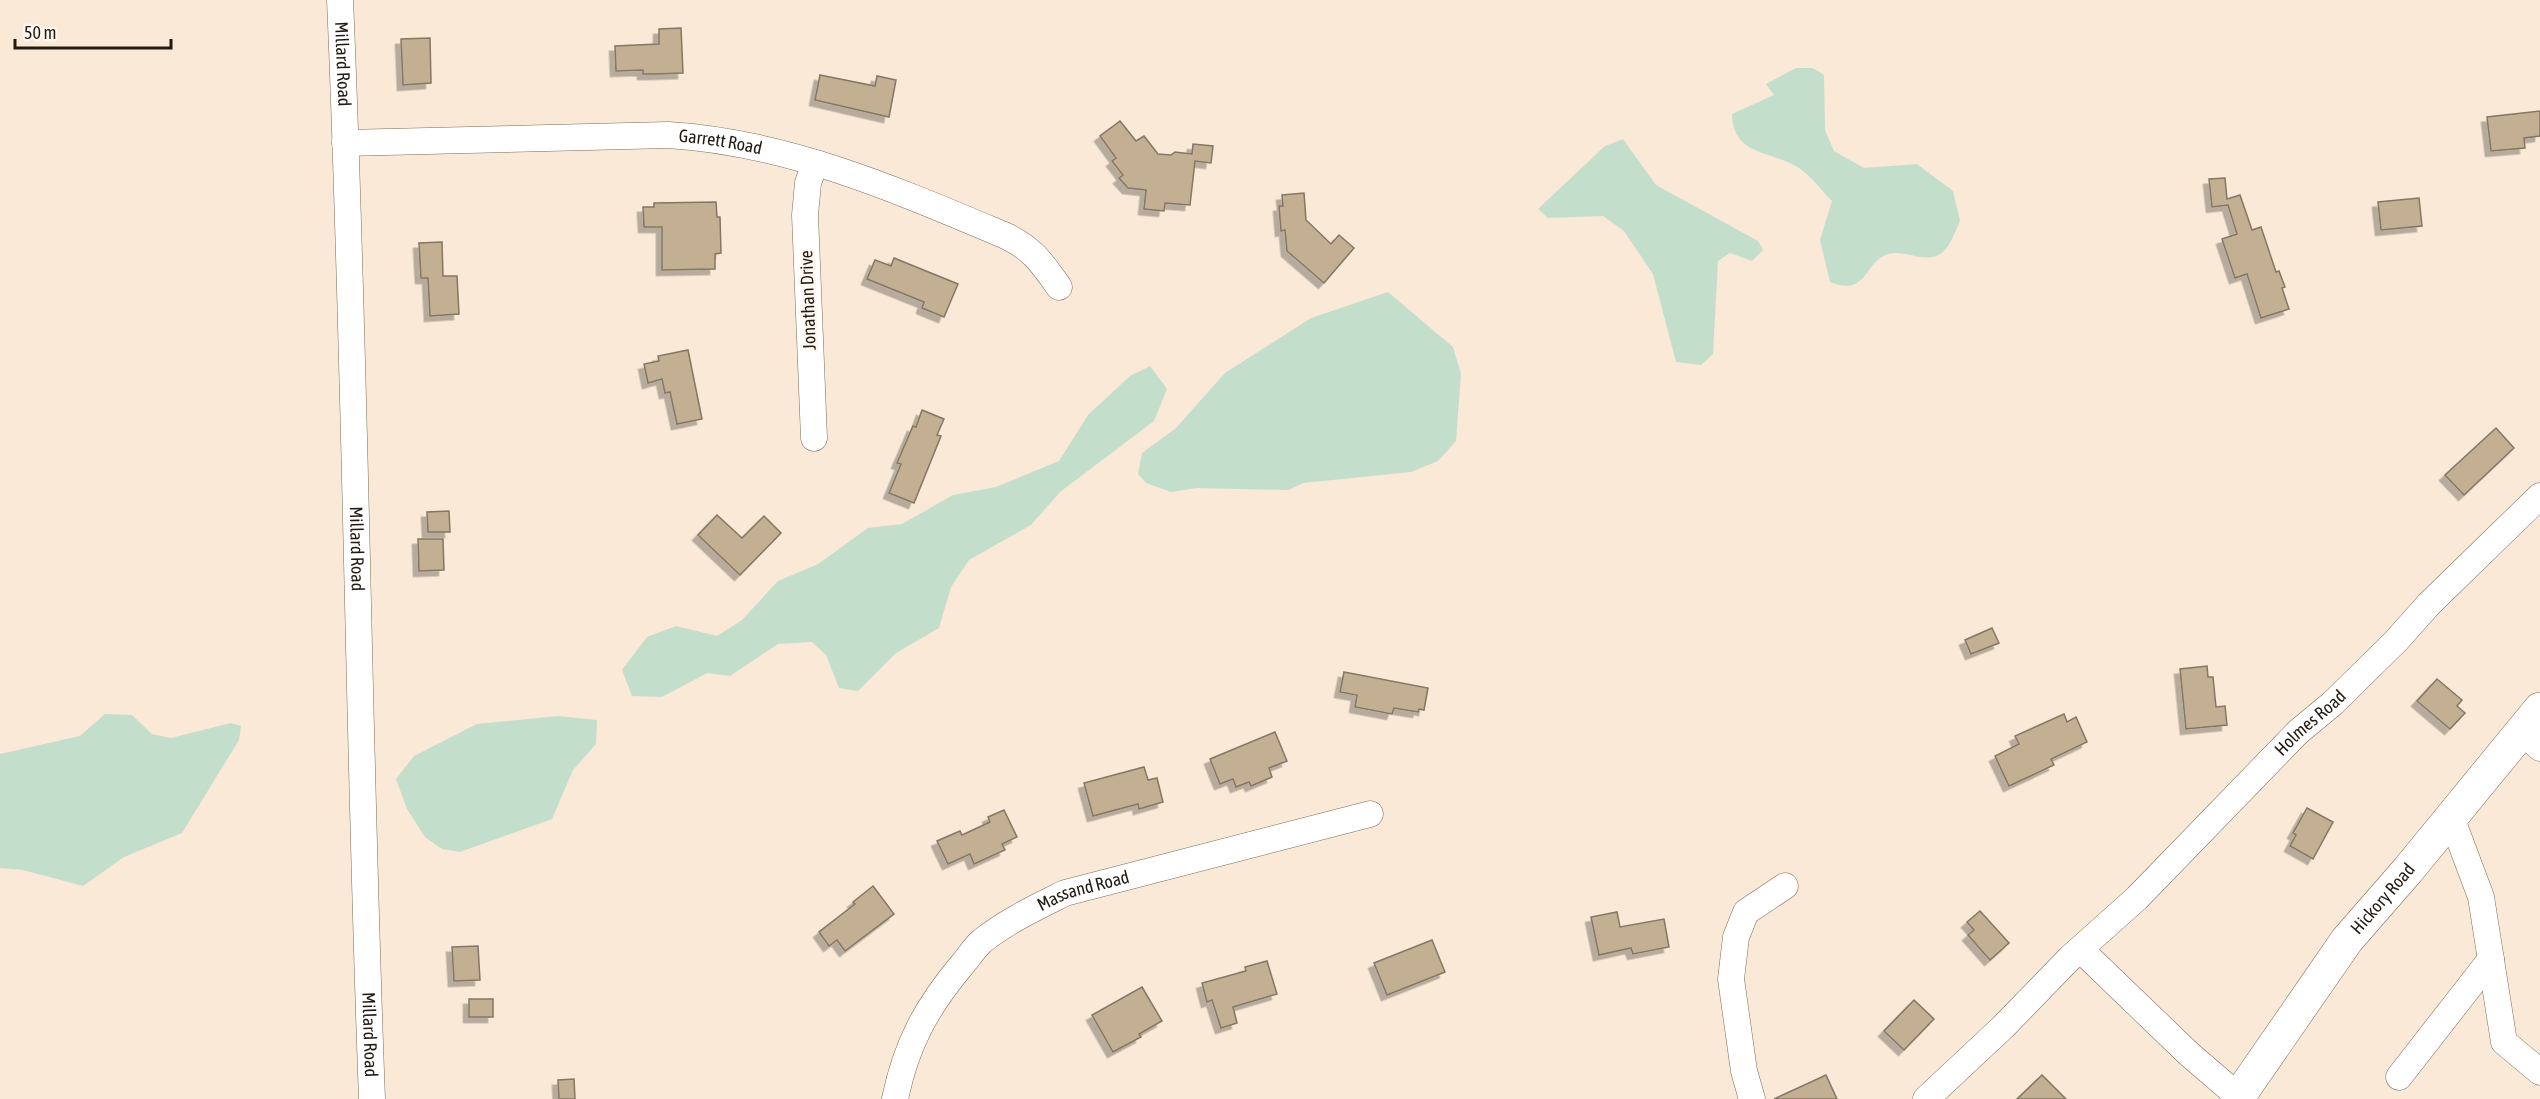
<svg xmlns="http://www.w3.org/2000/svg" width="2540" height="1099" font-family="'Asap Condensed',sans-serif">
	<style>
		.green { fill: #c3dfcb }
		.building { fill: #c3b093; stroke: #847764; stroke-width: 1.5; filter: url(#shadow) }
		.lines { fill: none; stroke-linecap: round; stroke-linejoin: round }
		.minor-casing { stroke: #7b6d5b; stroke-width: 27 }
		.major-casing { stroke: #7b6d5b; stroke-width: 34 }
		.minor { stroke: #fff; stroke-width: 26 }
		.major { stroke: #fff; stroke-width: 33 }
		.labels { text-anchor: middle; stroke-width: 6; stroke-linejoin: round; paint-order: stroke }
		.street-label { font-size: 18px; fill: #201a13; stroke: #fff8f0 }
	</style>
	<defs>
		<filter id="shadow"><feDropShadow dx="-5.5" dy="5.5" stdDeviation="0" flood-color="#0004"/></filter>
	</defs>
	<rect width="100%" height="100%" fill="#f9e9d6"/>
	<g class="green">
		<path d="M1796 68H1813L1824 75 1825 130 1834 151 1864 168 1917 164 1953 191 1960 221C1956 230 1951 243 1945 250 1931 265 1912 253 1896 253 1863 253 1872 299 1830 282L1820 240 1832 201C1821 190 1811 176 1799 168 1772 150 1733 157 1732 114L1774 95 1766 84Z"/>
		<path d="M1623 139 1656 185 1758 241 1763 250 1752 261 1730 253 1718 261 1713 354 1701 365 1676 362 1653 274 1624 231 1603 216 1548 218 1538 209 1605 146Z"/>
		<path d="M1388 292 1453 347 1461 374 1456 441 1438 461 1411 472 1303 483 1289 490 1197 488 1171 492 1146 483 1138 474 1142 453 1176 428 1225 373 1311 318Z"/>
		<path d="M1150 366 1167 389 1154 421 1060 492 1031 525 969 560 951 587 939 628 896 653 858 691 839 688 826 655 812 642 778 644 730 676 707 673 662 697 632 696 622 670 647 637 676 626 717 636 742 620 778 581 818 564 868 528 902 524 953 495 996 487 1059 461 1088 415 1130 376Z"/>
		<path d="M105 714 132 715 152 734 171 738 231 723 241 726 239 740 182 833 124 857 83 886 23 870 0 868V754L80 736Z"/>
		<path d="M558 716 597 720 596 744 573 770 552 819 460 852 442 849 425 837 407 809 396 779 414 756 477 724Z"/>
	</g>
	<g class="building">
		<path d="M681 28 683 73 655 74H643V70L616 71 615 46 659 44V29Z"/>
		<path d="M430 38 431 83 403 85 401 39Z"/>
		<path d="M820 75 875 86 877 76 896 80 889 117 815 100Z"/>
		<path d="M2540 111V136L2524 138 2525 148 2491 151 2487 117Z"/>
		<path d="M1120 121 1136 141 1144 136 1158 154 1171 155 1175 152 1192 154 1193 144 1213 146 1211 163 1195 161 1190 205 1165 203 1164 211 1144 209 1146 190 1128 188 1119 178 1123 175 1112 161 1116 158 1100 136Z"/>
		<path d="M2225 178 2227 199 2240 195 2252 230 2261 227 2276 272 2279 271 2285 287 2282 288 2289 309 2261 318 2247 274 2235 278 2222 239 2237 234 2228 205 2212 207 2209 179Z"/>
		<path d="M1304 193 1306 220 1331 244 1339 235 1354 248 1324 283 1287 251 1285 230 1281 231 1279 206H1283L1282 195Z"/>
		<path d="M2419 198 2422 226 2381 230 2378 202Z"/>
		<path d="M716 202 717 217H720L721 253 715 254V269L662 270V227H644L643 207H654V203Z"/>
		<path d="M442 242 443 276H457L459 314 430 316 428 278H421L419 243Z"/>
		<path d="M894 258 958 284 944 317 922 308 924 302 867 279 875 260 891 266Z"/>
		<path d="M688 350 702 419 677 424 670 392 665 393 662 379 648 383 644 364 659 361 658 356Z"/>
		<path d="M922 410 944 419 937 435 941 436 914 503 889 493 901 464 897 463 913 426 916 427Z"/>
		<path d="M2496 428 2514 448 2464 495 2445 475Z"/>
		<path d="M449 511 450 532H428L427 512Z"/>
		<path d="M717 515 742 538 764 516 781 533 740 575 698 535Z"/>
		<path d="M418 539H443L444 570 419 571Z"/>
		<path d="M1992 628 1999 643 1971 654 1965 640Z"/>
		<path d="M2207 666 2208 677H2213L2216 707 2225 706 2227 725 2186 729 2180 669Z"/>
		<path d="M1344 672 1428 688 1424 710 1419 709 1418 712 1394 708 1392 714 1355 707 1357 695 1340 692Z"/>
		<path d="M2437 679 2462 700 2457 706 2465 713 2450 729 2417 701Z"/>
		<path d="M2064 714 2067 722 2076 717 2087 742 2051 759 2054 765 2009 786 1995 756 2019 744 2015 736Z"/>
		<path d="M1275 732 1287 761 1269 768 1272 777 1251 786 1249 782 1236 787 1233 779 1220 784 1210 759Z"/>
		<path d="M1144 767 1148 780 1157 778 1163 802 1139 809 1138 804 1093 816 1084 783Z"/>
		<path d="M2307 808 2333 822 2313 859 2290 846 2296 835 2293 833Z"/>
		<path d="M1004 810 1017 837 1002 844 1005 850 974 864 970 854 948 864 937 841 960 831 962 835 990 822 988 817Z"/>
		<path d="M873 886 894 914 845 951 837 940 829 946 819 932 855 904 853 902Z"/>
		<path d="M1980 911 2009 943 1990 960 1968 935 1974 930 1967 922Z"/>
		<path d="M1617 912 1620 927 1664 919 1669 947 1633 954 1631 948 1599 955 1591 917Z"/>
		<path d="M1432 940 1445 972 1387 995 1374 963Z"/>
		<path d="M478 946 480 980 454 981 452 947Z"/>
		<path d="M1267 961 1277 994 1233 1007 1237 1023 1221 1028 1212 1000 1207 1002 1202 983 1246 971 1245 967Z"/>
		<path d="M1142 987 1162 1021 1139 1034 1141 1037 1113 1052 1092 1015Z"/>
		<rect x="469" y="999" width="24" height="18"/>
		<path d="M1914 1000 1934 1019 1904 1050 1884 1031Z"/>
		<path d="M1826 1075 1837 1099H1774Z"/>
		<path d="M2042 1075 2066 1099H2017Z"/>
		<path d="M574 1079 575 1099H559L558 1080Z"/>
	</g>
	<g class="lines">
		<g class="minor-casing">
			<g id="minor">
				<path id="s1" d="M340 0C356 366 358 733 372 1099"/>
				<path id="s2" d="M345 143 668 135C787 142 897 190 1006 236 1033 249 1042 263 1059 287"/>
				<path d="M814 438 805 215 808 183 815 163"/>
				<path d="M2522 731 2540 748"/>
				<path d="M2451 817 2481 897 2504 1042 2540 1072"/>
				<path d="M2081 950 2189 1054 2238 1096"/>
				<path d="M2399 1077 2491 959"/>
				<path id="s3" d="M895 1099C906 1045 926 1008 961 966 968 958 974 948 982 941 1007 921 1037 907 1065 893L1370 814"/>
				<path d="M1752 1099 1744 1071 1731 979 1736 937 1746 912 1785 886"/>
				<path id="s4" d="M1926 1099 2003 1027 2070 958 2137 898 2298 732 2333 703 2396 641 2429 604 2540 496"/>
			</g>
		</g>
		<g class="major-casing">
			<g id="major">
				<path id="s5" d="M2237 1099 2347 940 2408 870 2540 709"/>
			</g>
		</g>
		<use href="#minor" class="minor"/>
		<use href="#major" class="major"/>
	</g>
	<g class="labels">
		<g class="street-label">
			<text dy="6" stroke="none"><textPath href="#s1" startOffset="64">Millard Road</textPath></text>
			<text dy="6" stroke="none"><textPath href="#s2" startOffset="376">Garrett Road</textPath></text>
			<text transform="translate(808 300) rotate(-92)" y="6">Jonathan Drive</text>
			<text dy="6" stroke="none"><textPath href="#s1" startOffset="549">Millard Road</textPath></text>
			<text dy="6" stroke="none"><textPath href="#s4" startOffset="538">Holmes Road</textPath></text>
			<text dy="6" stroke="none"><textPath href="#s3" startOffset="297">Massand Road</textPath></text>
			<text dy="6" stroke="none"><textPath href="#s5" startOffset="248">Hickory Road</textPath></text>
			<text dy="6" stroke="none"><textPath href="#s1" startOffset="1035">Millard Road</textPath></text>
		</g>
	</g>
	<path d="M15 39v9h156v-9" fill="none" stroke="#201a13" stroke-width="3"/>
	<text x="24" y="39" font-size="18" fill="#201a13" stroke="#fff8f0" stroke-width="4.5" paint-order="stroke">50 m</text>
</svg>
